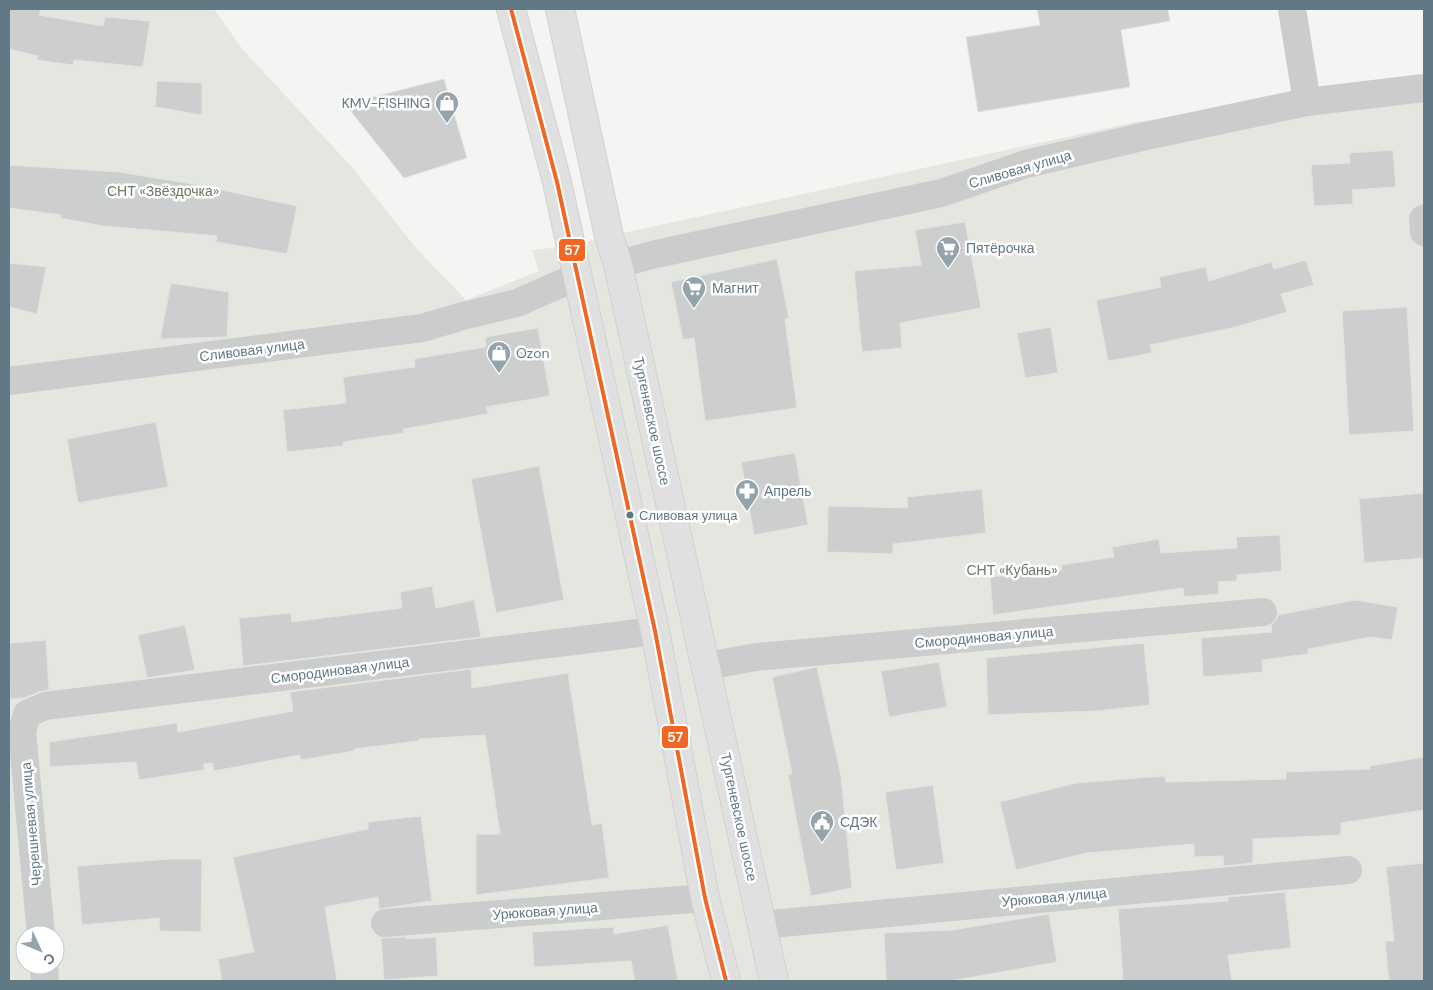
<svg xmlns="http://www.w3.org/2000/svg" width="1433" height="990" font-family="'DM Sans',sans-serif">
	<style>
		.green { fill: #e4e7e0; fill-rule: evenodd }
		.building { fill: #cdcfce; stroke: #e3e3e2 }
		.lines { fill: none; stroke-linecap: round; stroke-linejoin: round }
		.highway-casing { stroke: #d0d1d1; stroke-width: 30 }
		.street { stroke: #cbcdcd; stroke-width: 28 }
		.highway { stroke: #e0e0e0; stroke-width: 28 }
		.bus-1-casing { stroke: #fff; stroke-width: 8 }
		.bus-1 { stroke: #f26522; stroke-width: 4 }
		.bus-dot { fill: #617984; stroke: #fff; stroke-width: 2 }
		.labels { text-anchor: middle; stroke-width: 5; stroke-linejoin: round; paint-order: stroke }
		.bus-label { font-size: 13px; fill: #617984; stroke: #fff; text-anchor: start }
		.poi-label { font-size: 14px; fill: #617984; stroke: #fff; text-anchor: start }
		.street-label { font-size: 14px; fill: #617984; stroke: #fff }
		.park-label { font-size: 14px; fill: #697b61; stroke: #fff }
		.line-badge { stroke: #fff; stroke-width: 2 }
		.badge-label { font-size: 14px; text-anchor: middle; font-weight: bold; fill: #fff }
	</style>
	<rect width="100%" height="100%" fill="#f4f4f2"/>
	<path class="green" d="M9 9H214L243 50 351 166 416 248 466 300 539 271 532 250 570 246 609 236 1141 121 1390 90 1424 85V981H9ZM25 935H55V965H25Z"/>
	<g class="building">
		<path d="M9 9H41L39 15 103 26 105 17 150 21 143 67 74 60 73 65 37 60 38 56 9 49Z"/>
		<path d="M1037 9H1168L1170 21 1121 30 1130 87 978 112 966 37 1040 25Z"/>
		<path d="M444 79 467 158 404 178 345 104Z"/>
		<path d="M157 81 202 83V115L155 107Z"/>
		<path d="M1393 150 1396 187 1352 190 1353 204 1314 206 1311 165 1350 163 1349 153Z"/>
		<path d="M9 165 119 172 198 185 297 206 287 254 216 242 217 236 103 226 60 218 61 215 9 208Z"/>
		<path d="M965 222 981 308 900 323 902 348 862 352 854 271 921 265 915 230Z"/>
		<path d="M777 259 789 318 785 319 797 408 705 421 694 338 683 340 671 282Z"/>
		<path d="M1306 260 1314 285 1281 294 1287 312 1236 327 1150 345 1152 353 1108 361 1096 300 1161 287 1159 277 1206 267 1209 281 1271 262 1274 269Z"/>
		<path d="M9 263 46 267 37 314 9 307Z"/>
		<path d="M171 283 229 292 227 337 160 339Z"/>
		<path d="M1407 307 1414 431 1349 435 1342 311Z"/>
		<path d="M1051 327 1058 373 1025 378 1017 333Z"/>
		<path d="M538 328 550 396 486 407 488 414 403 429 404 433 343 442V446L287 452 283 410 346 403 343 377 415 367 414 359 486 347 485 337Z"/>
		<path d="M156 422 168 487 78 503 67 439Z"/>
		<path d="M795 453 808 525 754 535 741 462Z"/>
		<path d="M539 466 564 600 496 613 471 479Z"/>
		<path d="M982 489 986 533 893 544V554L827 552 828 506 908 508 907 497Z"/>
		<path d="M1424 493V558L1364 563 1359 499Z"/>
		<path d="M1280 535 1282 571 1237 575V581L1218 582 1219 594 1184 597 1183 588 993 615 990 577 1062 570 1061 565 1114 557 1112 547 1159 539 1161 553 1237 548 1236 537Z"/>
		<path d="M432 586 436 608 474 600 481 637 243 666 239 618 291 613 292 622 402 608 400 592Z"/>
		<path d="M1355 600 1398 607 1392 640 1371 637 1308 649V654L1262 660 1263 672 1203 677 1201 638 1272 632 1271 625 1277 619 1278 615Z"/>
		<path d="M185 625 195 670 147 678 138 635Z"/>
		<path d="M46 640 49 690 39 692 24 698 10 699 9 643Z"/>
		<path d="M1144 643 1150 705 1097 711 988 715 986 658Z"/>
		<path d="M939 662 947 707 889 717 881 671Z"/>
		<path d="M817 667 841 776 852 888 811 896 788 775 792 774 772 677Z"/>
		<path d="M471 669 472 688 568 673 592 825 602 823 609 878 476 895V834H500L485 735 419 739V741L354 749V751L301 760 300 755 214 771 212 763 204 764V770L139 780 136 762 50 767 49 742 177 723 178 732 293 711 290 692Z"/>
		<path d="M1424 757V810L1341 823V835L1253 839V863L1224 866 1223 856 1194 857V844L1087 853 1016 870 1000 802 1076 783 1165 776 1166 782 1286 779V772L1370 769V766Z"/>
		<path d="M933 785 944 863 896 870 885 792Z"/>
		<path d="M421 816 432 901 379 909 378 897 325 907 337 981H222L218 959 254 952 233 857 368 829V822Z"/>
		<path d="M170 859H202L201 932 159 931 160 918 82 925 77 866Z"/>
		<path d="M1424 863V981H1389L1385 941H1394L1386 867Z"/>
		<path d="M1285 892 1291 948 1228 955 1232 981H1123L1118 909 1228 901V897Z"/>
		<path d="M1049 914 1057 962 951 981H886L884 933 952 930Z"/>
		<path d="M668 925 678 981H635L631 961 534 967 532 932 614 927V934Z"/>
		<path d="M406 937 407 939 436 937 438 976 384 980 381 938Z"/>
	</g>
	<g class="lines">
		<g class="highway-casing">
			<g id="highway">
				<path d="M511 9 557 182 655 631 705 898 726 981"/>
				<path d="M560 9 609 236 618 264 774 981"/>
			</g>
		</g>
		<g class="street">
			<path d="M1292 9 1307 102"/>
			<path d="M1423 219 1424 232"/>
			<path d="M618 264 656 254 941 193 1026 164 1146 136 1307 102 1424 88"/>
			<path d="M9 381 422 328 463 316 517 303 576 277"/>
			<path d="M707 666 756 657 1263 612"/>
			<path d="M385 923 705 898"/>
			<path d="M761 925 1348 870"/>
			<path d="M41 935 22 731 27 714 45 706 655 631"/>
			<path d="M44 965 45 981"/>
		</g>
		<use href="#highway" class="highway"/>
		<g class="bus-1-casing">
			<path id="bus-1" d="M511 9 557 182 655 631 705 898 726 981"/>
		</g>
		<use href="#bus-1" class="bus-1"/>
	</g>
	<defs>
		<g id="shop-pin" transform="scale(1.25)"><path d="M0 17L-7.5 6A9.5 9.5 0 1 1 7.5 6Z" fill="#94a4aa" stroke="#fff"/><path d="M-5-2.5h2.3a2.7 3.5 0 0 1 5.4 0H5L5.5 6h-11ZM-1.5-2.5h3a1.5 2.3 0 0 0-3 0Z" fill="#fff"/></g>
		<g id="supermarket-pin" transform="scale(1.25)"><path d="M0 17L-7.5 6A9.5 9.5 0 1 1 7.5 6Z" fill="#94a4aa" stroke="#fff"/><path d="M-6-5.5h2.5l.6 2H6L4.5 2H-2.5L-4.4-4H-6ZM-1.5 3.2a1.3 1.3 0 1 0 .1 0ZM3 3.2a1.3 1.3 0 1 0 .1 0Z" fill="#fff"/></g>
		<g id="pharmacy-pin" transform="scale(1.25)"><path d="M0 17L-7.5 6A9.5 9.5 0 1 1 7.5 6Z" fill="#94a4aa" stroke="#fff"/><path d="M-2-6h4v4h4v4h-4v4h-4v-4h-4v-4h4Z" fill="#fff"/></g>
		<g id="civic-pin" transform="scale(1.25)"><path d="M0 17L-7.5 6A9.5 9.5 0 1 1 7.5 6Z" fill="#94a4aa" stroke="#fff"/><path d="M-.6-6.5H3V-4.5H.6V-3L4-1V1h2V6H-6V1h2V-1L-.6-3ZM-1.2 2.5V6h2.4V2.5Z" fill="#fff"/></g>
	</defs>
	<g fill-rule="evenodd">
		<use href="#shop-pin" x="447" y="103"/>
		<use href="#supermarket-pin" x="948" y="248"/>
		<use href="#supermarket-pin" x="694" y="288"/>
		<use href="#shop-pin" x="499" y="353"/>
		<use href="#pharmacy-pin" x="747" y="491"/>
		<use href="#civic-pin" x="822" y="822"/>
	</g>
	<circle class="bus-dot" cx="630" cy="515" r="4.5"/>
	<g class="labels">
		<g class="bus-label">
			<text x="639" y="520">Сливовая улица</text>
		</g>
		<g class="poi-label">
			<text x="430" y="108" text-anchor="end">KMV-FISHING</text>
			<text x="966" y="253">Пятёрочка</text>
			<text x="712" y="293">Магнит</text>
			<text x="516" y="358">Ozon</text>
			<text x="764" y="496">Апрель</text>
			<text x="840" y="827">СДЭК</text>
		</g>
		<g class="street-label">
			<text transform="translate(1020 169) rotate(-16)" y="5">Сливовая улица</text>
			<text transform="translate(252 350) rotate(-7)" y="5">Сливовая улица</text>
			<text transform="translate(652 421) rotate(78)" y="5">Тургеневское шоссе</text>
			<text transform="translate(984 637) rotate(-5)" y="5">Смородиновая улица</text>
			<text transform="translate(340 670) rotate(-7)" y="5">Смородиновая улица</text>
			<text transform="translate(739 817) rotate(78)" y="5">Тургеневское шоссе</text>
			<text transform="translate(31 824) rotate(-95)" y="5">Черешневая улица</text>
			<text transform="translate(1054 897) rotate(-5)" y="5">Урюковая улица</text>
			<text transform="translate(545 911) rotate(-4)" y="5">Урюковая улица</text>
		</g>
		<g class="park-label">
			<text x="163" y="196">СНТ «Звёздочка»</text>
			<text x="1012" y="575">СНТ «Кубань»</text>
		</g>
	</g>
	<g class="line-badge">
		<rect x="558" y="238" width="28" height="24" rx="5" fill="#f26522"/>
		<rect x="661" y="725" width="28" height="24" rx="5" fill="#f26522"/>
	</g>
	<g class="badge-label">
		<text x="572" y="255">57</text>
		<text x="675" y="742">57</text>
	</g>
	<rect width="1433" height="990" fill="none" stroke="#617984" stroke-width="20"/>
	<g transform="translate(40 950) rotate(134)"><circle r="24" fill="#ffffff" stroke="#c0c9ce"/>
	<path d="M0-4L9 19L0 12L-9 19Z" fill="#94a4aa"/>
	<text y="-8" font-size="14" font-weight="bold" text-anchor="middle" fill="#617984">С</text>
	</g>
</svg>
